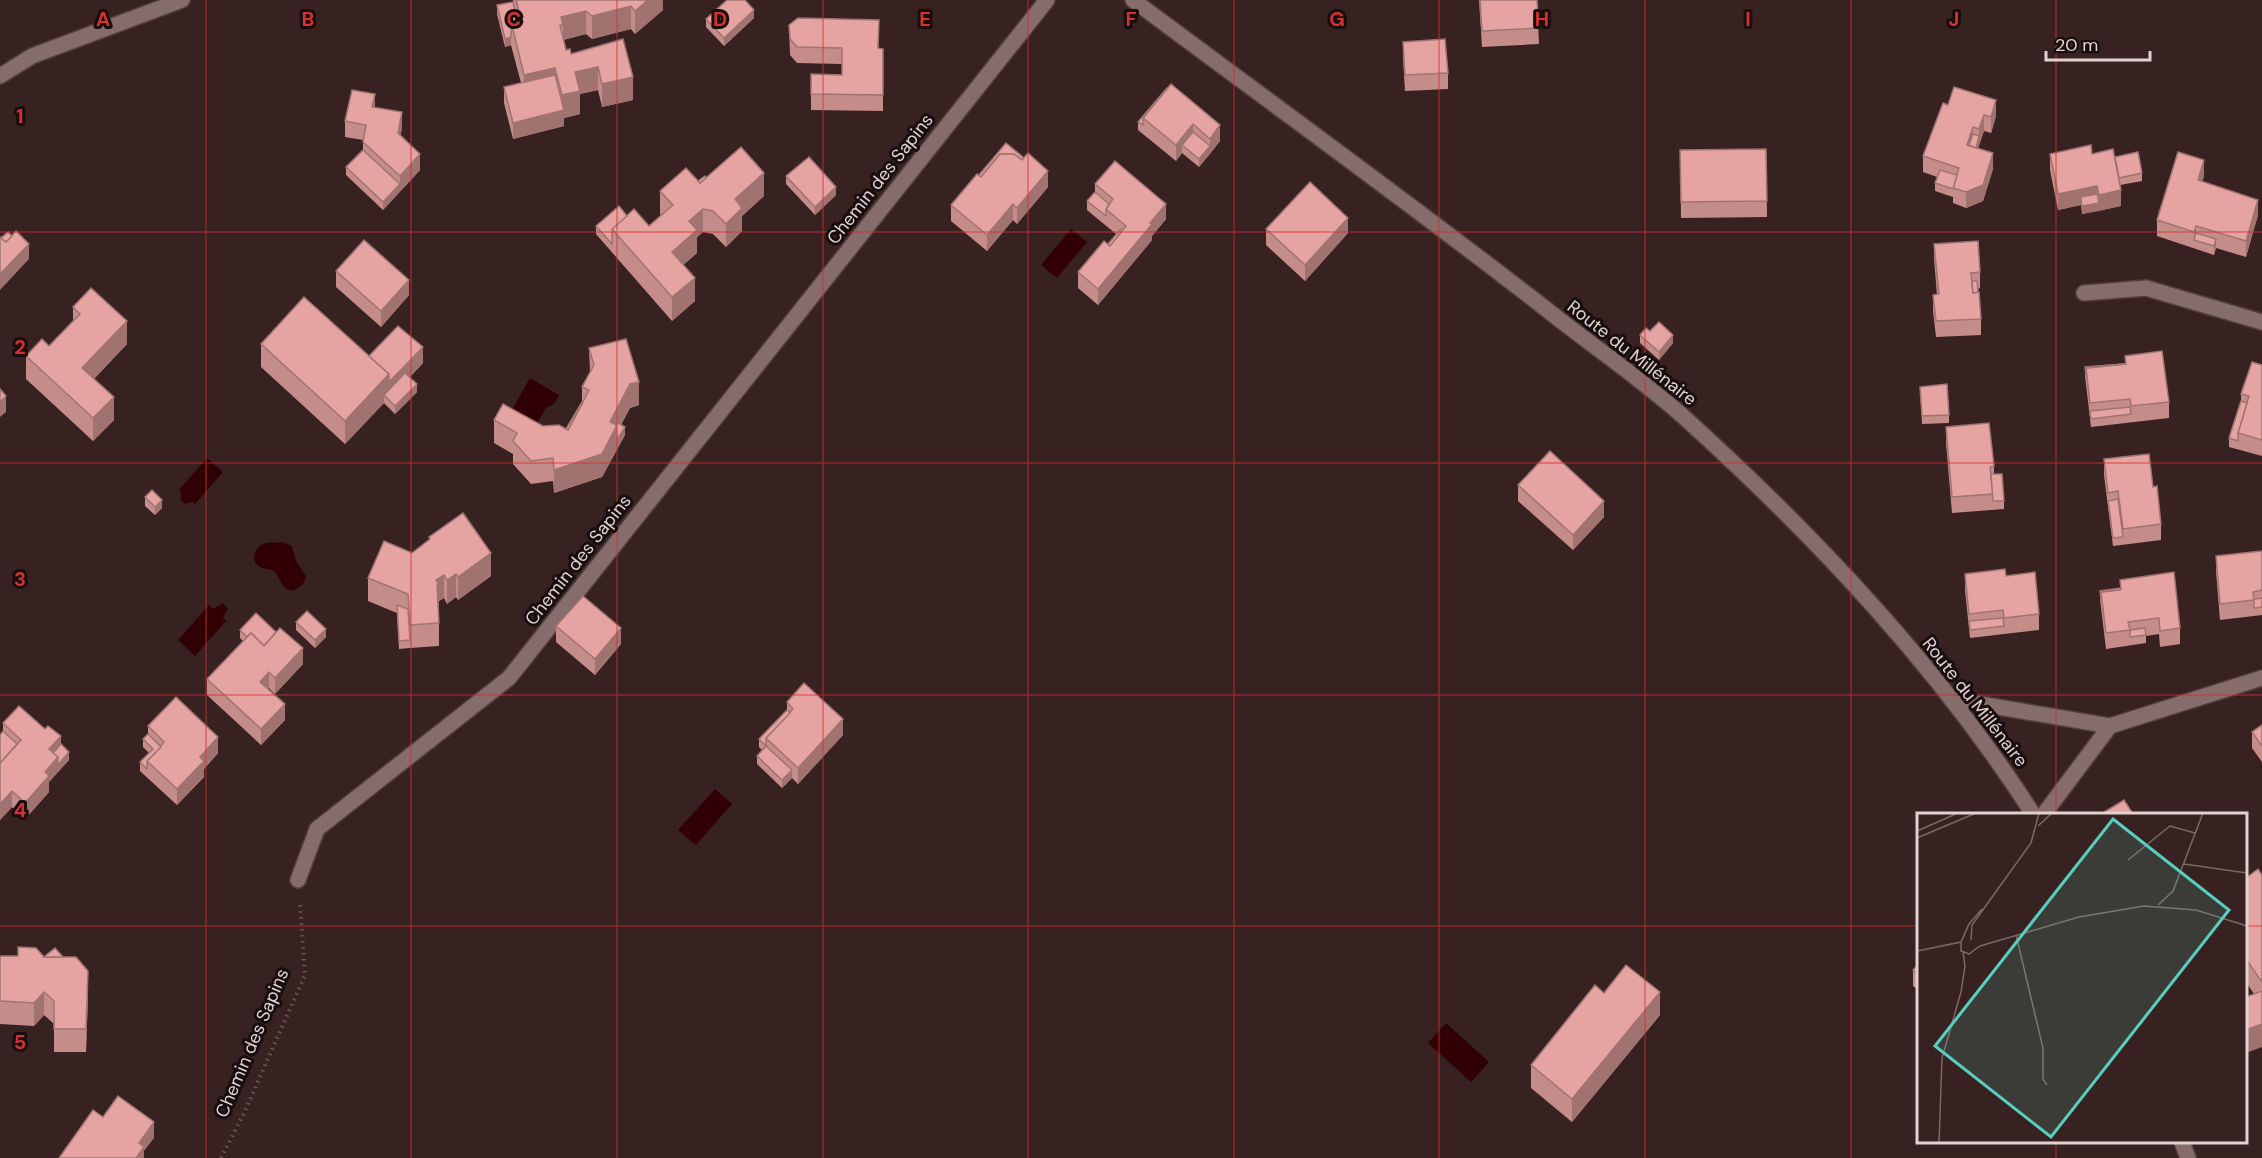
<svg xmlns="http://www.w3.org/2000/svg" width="2262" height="1158" font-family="'DM Sans',sans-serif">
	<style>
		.water { fill: #300004 }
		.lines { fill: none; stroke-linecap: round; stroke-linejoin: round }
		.minor-casing { stroke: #513f3e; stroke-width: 18 }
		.path { stroke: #6a5756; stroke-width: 4; stroke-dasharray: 1.5 4.5; stroke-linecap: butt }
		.minor { stroke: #866c6a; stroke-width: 15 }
		.wall { fill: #c58d8a }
		.shaded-wall { fill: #a07371 }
		.building { fill: #e5a4a1; stroke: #a07371; stroke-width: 1.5 }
		.grid { fill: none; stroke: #d73030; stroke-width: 1.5; stroke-opacity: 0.55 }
		.labels { text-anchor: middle; stroke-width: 6; stroke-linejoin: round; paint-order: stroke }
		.street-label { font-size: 18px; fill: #e1d2d1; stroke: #180e0e }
		.inset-road { fill: none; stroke: #7b6867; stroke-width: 1.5 }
		.view { fill: #59cebe; fill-opacity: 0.15; stroke: #59cebe; stroke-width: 3 }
		.inset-edge { fill: none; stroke: #e1d2d1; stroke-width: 3 }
		.grid-label { font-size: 20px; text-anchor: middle; font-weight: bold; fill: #d73030; stroke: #180e0e; stroke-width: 6; stroke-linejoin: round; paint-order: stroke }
	</style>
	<rect width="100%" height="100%" fill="#372221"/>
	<g class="water">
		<path d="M1071 229 1087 242 1057 278 1041 265Z"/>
		<path d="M530 378 559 395 555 403 546 408 529 437 504 424Z"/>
		<path d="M207 458 223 472 195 504 192 502 185 504 181 500V492L179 490Z"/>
		<path d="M282 542 292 546 296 561 306 576C305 581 303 585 298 588 284 597 281 578 274 571 269 569 264 569 260 567 250 562 254 548 263 544 270 541 275 544 282 542Z"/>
		<path d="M223 603 228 609 223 618 226 621 195 656 178 640 209 605 213 609Z"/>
		<path d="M715 789 732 804 696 845 678 830Z"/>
		<path d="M1446 1023 1489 1062 1471 1082 1428 1043Z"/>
	</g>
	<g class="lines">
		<g class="minor-casing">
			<g id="minor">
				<path d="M1133 0C1271 103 1410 203 1546 309 1591 345 1643 380 1686 419 1816 537 1938 666 2033 814"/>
				<path d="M0 76 32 56 182 0"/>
				<path d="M2084 293 2146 288 2262 322"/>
				<path d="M1951 699 2110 726 2262 678"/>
				<path d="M2044 814 2110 726"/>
				<path d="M298 880 317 829 509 678 1047 0"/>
				<path d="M2182 1142 2188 1158"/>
			</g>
		</g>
		<path class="path" d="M221 1158 244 1113 305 975 300 904"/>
		<use href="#minor" class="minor"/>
	</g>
	<g class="wall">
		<path d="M513 0H663V10L635 34 631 29 592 39 586 34 563 40 566 50 571 54 623 39 633 100 602 107 598 90 580 94V114L564 118V126L513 139 504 103V87L521 83 511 45 505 47 497 14V5L513 2Z"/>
		<path d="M1479 0H1537L1539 44 1482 47Z"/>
		<path d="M754 18 724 46 706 27V19Z"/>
		<path d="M789 25 878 48 883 49V111L811 110V74L842 75V64L797 63 790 55Z"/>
		<path d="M1403 42 1448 73V89L1405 91 1403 58Z"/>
		<path d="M1167 88 1220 141 1199 167 1182 153 1176 161 1138 130V122Z"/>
		<path d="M1948 105 1996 116 1991 133 1984 131 1978 148 1993 169 1983 201 1966 208 1953 203V197L1935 191V183L1937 177 1923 172V156Z"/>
		<path d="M375 107 402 128 400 135 420 170 383 210 346 175V167L363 150V140L345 137V121Z"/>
		<path d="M1766 149 1767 217 1681 218 1680 150Z"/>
		<path d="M2050 154H2092L2115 157 2142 173V181L2120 185 2121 206 2082 214 2081 205 2058 210 2050 170Z"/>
		<path d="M979 175 1048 187 1017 224 1013 220 987 251 951 221V205Z"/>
		<path d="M786 176 836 195 815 215 786 184Z"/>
		<path d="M2204 176 2202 182 2258 215 2246 257 2216 248 2214 255 2157 236V220Z"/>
		<path d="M706 178 764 196 742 216V231L726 247 713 234 703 232 697 237V253L683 265 695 301 672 321 596 234V226L627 216 649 226 661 215 660 214V191L698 181Z"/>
		<path d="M1095 184 1166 219 1152 236V240L1098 305 1078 288V272L1108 244 1116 234 1087 210V201L1095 192Z"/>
		<path d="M1266 229 1348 233 1305 281 1266 245Z"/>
		<path d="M1934 244 1980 272V288L1977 289 1981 319V335L1936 337 1933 311V295H1937L1934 259Z"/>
		<path d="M336 271 409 295 381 327 336 287Z"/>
		<path d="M73 307 127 344 94 379 114 420 93 441 26 379V356L49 346 73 321Z"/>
		<path d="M1650 331 1673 343 1659 360 1640 343V335Z"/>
		<path d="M261 344 369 356 423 363 410 377 417 392 395 414 384 403 345 444 261 367Z"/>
		<path d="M589 348 639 405 630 408 621 425 625 435 602 477 554 493 553 481 531 484 513 464V454L494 443V420L566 429 582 402V387L590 372Z"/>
		<path d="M2125 356 2169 402V418L2091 427 2085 376V367L2125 363Z"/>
		<path d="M2262 365V456L2229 447V438L2241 401V394Z"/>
		<path d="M1920 387 1949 415V423L1922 424Z"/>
		<path d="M1946 427 1994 466V474L2004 501V509L1952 513 1946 443Z"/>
		<path d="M2104 459 2153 487 2161 524V540L2113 546 2104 475Z"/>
		<path d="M1518 485 1604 517 1573 550 1518 501Z"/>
		<path d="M145 497 162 508 155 515 145 506Z"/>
		<path d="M429 537 491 576 458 600 456 597 447 604 444 598 439 601V646L410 648V642V648L399 649 397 613 368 601V578L412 553 429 540Z"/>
		<path d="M2262 551V615L2220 620 2216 572V556Z"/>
		<path d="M1965 574 2006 576 2039 614V630L1970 638 1965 590Z"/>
		<path d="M2120 580 2180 628V644L2160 647 2159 634 2146 636V643L2106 649 2100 599V591L2120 588Z"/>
		<path d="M296 622 326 637 315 648 296 630Z"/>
		<path d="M556 626 621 644 595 675 556 642Z"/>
		<path d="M240 630 303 664 275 694 269 688 268 689 285 720 261 745 207 695V679L243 641 240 638Z"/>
		<path d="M787 702 843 735 798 784 792 778 782 788 757 764V756L762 750 759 747V739L787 710Z"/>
		<path d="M3 723 45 729 61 744 69 760 49 782V792L25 819 12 807 0 820V735L3 731Z"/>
		<path d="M2262 725V762L2252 748V732Z"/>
		<path d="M148 726 218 753 204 769V777L177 805 140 771V762L149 753 143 747V739L148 734Z"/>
		<path d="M2262 875V1047L2254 994 2246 982V878Z"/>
		<path d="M0 956 44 957 88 994 86 1052H54V1024L44 1015 34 1026 0 1024Z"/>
		<path d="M1918 965V990L1913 986V970Z"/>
		<path d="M1604 993 1660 1015 1572 1122 1531 1088V1065Z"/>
	</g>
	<g class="shaded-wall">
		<path d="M648 0H663V10L635 34V11Z"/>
		<path d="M631 6V29L592 39V16Z"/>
		<path d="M754 10V18L724 46V38Z"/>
		<path d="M586 11V34L563 40V25L561 17Z"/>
		<path d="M511 37V45L505 47V39Z"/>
		<path d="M598 67V90L580 94V114L564 118V126L513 139V123L562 111V95L575 72Z"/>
		<path d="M555 68V91L524 98V75Z"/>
		<path d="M633 77V100L602 107V84Z"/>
		<path d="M375 94V110L372 107Z"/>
		<path d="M1996 100V116L1991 133V117Z"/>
		<path d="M402 112V128L398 149V133Z"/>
		<path d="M1984 115V131L1973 163V155L1979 136V129Z"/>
		<path d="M1193 124V140L1182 145V153L1176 161V145Z"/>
		<path d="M1220 125V141L1210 154V139Z"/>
		<path d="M1973 127V142L1969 153 1967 145Z"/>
		<path d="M1210 146V154L1199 167V159Z"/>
		<path d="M1993 153V169L1983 201 1966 208V192Z"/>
		<path d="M420 154V170L383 210V202L400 184V176Z"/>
		<path d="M2204 160V176L2198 196V180Z"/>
		<path d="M1048 171V187L1017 224V208Z"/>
		<path d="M764 173V196L742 216V231L726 247V224L735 199Z"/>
		<path d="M2097 186V202L2081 197V205L2058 210V194Z"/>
		<path d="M836 187V195L815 215V207Z"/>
		<path d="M2121 190V206L2099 211V195Z"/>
		<path d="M2258 200V215L2246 257V241Z"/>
		<path d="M2099 203V211L2082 214V206Z"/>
		<path d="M1013 204V220L987 251V235Z"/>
		<path d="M1166 204V219L1152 236V240L1098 305V289Z"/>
		<path d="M703 209V232L697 237V253L672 275V252L689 221Z"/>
		<path d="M1348 218V233L1305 281V265Z"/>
		<path d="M2196 226V241L2194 240V248V232Z"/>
		<path d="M2216 239V247L2214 255V246Z"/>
		<path d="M29 244V259L0 290V274Z"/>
		<path d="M695 278V301L672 321V297Z"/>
		<path d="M409 280V295L381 327V311Z"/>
		<path d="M127 321V344L82 391V368Z"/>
		<path d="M1673 335V343L1659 360V352Z"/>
		<path d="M423 347V363L389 397V382Z"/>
		<path d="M389 374V397L384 395V403L345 444V421Z"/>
		<path d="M639 382V405L630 408 617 432 625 427V435L602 477 554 493V470L610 422 630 384Z"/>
		<path d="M417 384V392L395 414V406Z"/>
		<path d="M6 396V412L0 417V402Z"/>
		<path d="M114 397V420L93 441V418Z"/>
		<path d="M162 500V508L155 515V507Z"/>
		<path d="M1604 501V517L1573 550V535Z"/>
		<path d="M491 553V576L458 600V577Z"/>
		<path d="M456 574V597L447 604V580Z"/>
		<path d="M444 575V598L439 601V608H437L436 580Z"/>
		<path d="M621 628V644L595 675V659Z"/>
		<path d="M326 629V637L315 648V640Z"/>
		<path d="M303 648V664L275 694V678Z"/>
		<path d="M269 672V688L260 697V682Z"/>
		<path d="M285 704V720L261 745V729Z"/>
		<path d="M843 719V735L798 784V768Z"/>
		<path d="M61 736V752L53 761 49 749Z"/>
		<path d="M218 737V753L204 769V777L177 805V789L200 757Z"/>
		<path d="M69 752V760L49 782V792L25 819V803L45 772 58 757Z"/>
		<path d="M792 770V778L782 788V780Z"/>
		<path d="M12 791V807L0 820V804Z"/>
		<path d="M88 971V994L86 1052V1029Z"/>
		<path d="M44 992V1015L34 1026V1003Z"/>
		<path d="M1660 992V1015L1572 1122V1099Z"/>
		<path d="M2262 1024V1047L2246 1053V1030Z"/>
		<path d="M154 1122V1138L144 1151V1158H136L139 1143Z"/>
	</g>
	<g class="building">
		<path d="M516 0H648L635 11 631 6 592 16 586 11 561 17 563 25H560L566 50 570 49 571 54 623 39 633 77 602 84 598 67 575 72 580 91 562 95 555 68 524 75 511 21 521 19Z"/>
		<path d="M727 0H745L754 10 724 38 706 19Z"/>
		<path d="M1480 0H1537L1539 28 1482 31Z"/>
		<path d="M513 2 517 20 511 21V37L505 39 497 5Z"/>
		<path d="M798 18 879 20 878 48 883 49V95L811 94V74L842 75V48L797 47 790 39 789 25Z"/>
		<path d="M1445 39 1448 73 1405 75 1403 42Z"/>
		<path d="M555 75 564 110 513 123 504 87Z"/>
		<path d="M1171 84 1220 125 1210 139 1193 124 1176 145 1143 118Z"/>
		<path d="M1954 87 1996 100 1991 117 1984 115 1979 129 1973 127 1967 145 1993 153 1983 185 1966 192 1953 188 1959 168 1923 156 1943 103 1948 105Z"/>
		<path d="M1167 88 1143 118V125L1138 122Z"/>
		<path d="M352 90 375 94 372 107 402 112 398 133 420 154 400 176 363 142 366 125 345 121Z"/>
		<path d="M1193 132 1210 146 1199 159 1182 145Z"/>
		<path d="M1973 134 1979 136 1976 148 1969 145Z"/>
		<path d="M1006 143 1024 158 1022 160 1014 154H1000L981 177 979 175Z"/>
		<path d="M2091 145 2092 154 2113 149 2121 190 2099 195 2097 186 2058 194 2050 154Z"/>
		<path d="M741 147 764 173 735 199 742 208 726 224 713 211 703 209 689 221 697 230 672 252 695 278 672 297 612 229 634 209 649 226 673 205 660 191 686 168 700 183Z"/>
		<path d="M1766 149 1767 201 1681 202 1680 150Z"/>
		<path d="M363 150 400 184 383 202 346 167Z"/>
		<path d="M2138 152 2142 173 2119 178 2115 157Z"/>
		<path d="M2178 152 2204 160 2198 180 2258 200 2246 241 2196 226 2194 232 2157 220Z"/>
		<path d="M1028 153 1048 171 1017 208 1013 204 987 235 951 205 977 174 981 177 1000 154H1014L1022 160Z"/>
		<path d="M809 157 836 187 815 207 786 176Z"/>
		<path d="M1115 161 1166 204 1150 223 1152 224 1098 289 1078 272 1104 241 1110 246 1126 226 1106 209 1113 199 1095 184Z"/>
		<path d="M1940 170 1957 175 1953 189 1935 183Z"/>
		<path d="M705 176 706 178 700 183 698 181Z"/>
		<path d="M1310 182 1348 218 1305 265 1266 229Z"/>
		<path d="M1095 192 1109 204 1106 209V216L1087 201Z"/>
		<path d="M2097 194 2099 203 2082 206 2081 197Z"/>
		<path d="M619 206 627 216 612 229V244L596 226Z"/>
		<path d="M1121 229 1122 231 1110 246 1108 244Z"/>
		<path d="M16 231 29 244 0 274V237L6 242Z"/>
		<path d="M8 232 12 236 6 242 1 238Z"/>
		<path d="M2196 233 2216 239 2214 246 2194 240Z"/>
		<path d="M364 240 409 280 381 311 336 271Z"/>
		<path d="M1978 241 1980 272 1971 273 1973 293 1979 292 1981 319 1936 321 1933 295 1939 294 1934 244Z"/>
		<path d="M1972 281H1977L1978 292 1973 293Z"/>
		<path d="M91 288 127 321 82 368 114 397 93 418 26 356 42 339 49 346 80 314 73 307Z"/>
		<path d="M304 297 389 374 345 421 261 344Z"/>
		<path d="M1659 322 1673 335 1659 352 1640 335 1646 328 1650 331Z"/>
		<path d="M398 326 423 347 389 382V374L369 356Z"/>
		<path d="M626 339 639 382 630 384 610 422 617 425 602 454 554 470 553 458 531 461 513 441 517 433 494 420 503 404 543 426 559 425 568 430 589 390 582 387 594 365 589 348Z"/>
		<path d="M2162 351 2169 402 2131 406 2130 399 2090 403 2086 368 2126 364 2125 356Z"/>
		<path d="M2252 362 2262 365V440L2238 433 2249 396 2241 394Z"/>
		<path d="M2125 364 2086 368V376L2085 367Z"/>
		<path d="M405 373 417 384 395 406 384 395Z"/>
		<path d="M1947 384 1949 415 1922 416 1920 387Z"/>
		<path d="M0 389 6 396 0 402Z"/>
		<path d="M2241 401 2247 403 2238 433V441L2229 438Z"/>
		<path d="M582 402H583L568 430 566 429Z"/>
		<path d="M2130 407 2131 414 2091 419 2090 411Z"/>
		<path d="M618 423 625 427 617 440 616 425Z"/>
		<path d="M1989 423 1994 466 1990 467 1993 494 1952 497 1946 427Z"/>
		<path d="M1550 451 1604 501 1573 535 1518 485Z"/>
		<path d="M2149 454 2153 487 2157 486 2161 524 2123 529 2118 491 2108 493 2104 459Z"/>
		<path d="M1991 474H2002L2004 501H1993Z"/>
		<path d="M152 490 162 500 155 507 145 497Z"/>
		<path d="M2118 499 2123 537 2113 538 2108 501Z"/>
		<path d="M463 513 491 553 458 577 456 574 447 580 444 575 436 580 439 585H437L439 623 410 625 408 594 368 578 384 541 412 553 430 539 429 537Z"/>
		<path d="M2262 551V590L2253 592 2254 600 2220 604 2216 556Z"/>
		<path d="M2005 569 2006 576 2035 572 2039 614 2004 618 2003 610 1969 614 1965 574Z"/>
		<path d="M2174 572 2180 628 2160 631 2159 618 2128 622 2130 630 2106 633 2101 592 2121 589 2120 580Z"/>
		<path d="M2120 588V590L2101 592V600L2100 591Z"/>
		<path d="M583 596 621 628 595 659 556 626Z"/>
		<path d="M2262 598V607L2254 608V599Z"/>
		<path d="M397 605 408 609 410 640 399 641Z"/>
		<path d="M307 611 326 629 315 640 296 622Z"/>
		<path d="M256 613 276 632 264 646 251 633 247 637 240 630Z"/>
		<path d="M2003 618 2004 626 1970 630 1969 621Z"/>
		<path d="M280 628 303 648 275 678 269 672 260 682 285 704 261 729 207 679 251 633 264 646Z"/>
		<path d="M2145 628 2146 635 2130 637V630Z"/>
		<path d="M804 683 843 719 798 768 766 738 793 709 787 702Z"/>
		<path d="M176 697 218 737 200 757 204 761 177 789 147 761 164 742 148 726Z"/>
		<path d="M19 706 45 729 48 726 61 736 49 749 58 757 45 772 49 776 25 803 12 791 0 804V763L21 740 3 723Z"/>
		<path d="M787 710 790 713 766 738V746L759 739Z"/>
		<path d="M2262 725V746L2252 732Z"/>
		<path d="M3 731 17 744 0 763V735Z"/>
		<path d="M148 734 161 747 147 761V769L140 762 153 749 143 739Z"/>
		<path d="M61 744 69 752 58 765V757L53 753Z"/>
		<path d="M766 746 792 770 782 780 757 756Z"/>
		<path d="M2124 800 2133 814H2101Z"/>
		<path d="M2258 869 2262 875V982L2246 959V878Z"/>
		<path d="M18 947 36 948 44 957H76L88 971 86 1029H54V1001L44 992 34 1003 0 1001V956H18Z"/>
		<path d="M55 948 63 957H44Z"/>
		<path d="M1626 965 1660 992 1572 1099 1531 1065 1595 985 1604 993Z"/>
		<path d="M1918 965V974L1913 970Z"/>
		<path d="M2262 991V1024L2246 1030V997Z"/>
		<path d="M118 1096 154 1122 139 1143 144 1147 136 1158H59L93 1110 103 1117Z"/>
	</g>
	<path class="grid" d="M206 0V1158M411 0V1158M617 0V1158M823 0V1158M1028 0V1158M1234 0V1158M1439 0V1158M1645 0V1158M1851 0V1158M2056 0V814M0 232H2262M0 463H2262M0 695H2262M0 926H1918M2246 926H2262M2056 1142V1158"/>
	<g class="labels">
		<g class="street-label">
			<text transform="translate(880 179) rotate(-52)" y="6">Chemin des Sapins</text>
			<text transform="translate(1632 353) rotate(38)" y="6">Route du Millénaire</text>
			<text transform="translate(578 560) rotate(-52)" y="6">Chemin des Sapins</text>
			<text transform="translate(1975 702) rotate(52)" y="6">Route du Millénaire</text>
			<text transform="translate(252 1043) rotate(-67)" y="6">Chemin des Sapins</text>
		</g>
	</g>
	<g transform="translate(1917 813)">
		<rect width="330" height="330" fill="#372221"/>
		<path class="inset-road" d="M121 13 135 0M0 18 41 0M0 25 59 0M211 47 253 13 278 20M267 51 330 60M241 92 256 78 286 0M99 122 126 235V266L130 272M54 127 55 112 114 30 122 0M44 129V138L52 141 63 133 162 104 227 93 279 97 330 113M0 138 44 129 52 111 65 96M22 330 25 245 44 179 48 153 46 139"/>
		<path class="view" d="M196 6 312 97 134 324 18 233Z"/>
		<rect width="330" height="330" class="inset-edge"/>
	</g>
	<g class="grid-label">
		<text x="103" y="26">A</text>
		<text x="308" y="26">B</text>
		<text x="514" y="26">C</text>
		<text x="720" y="26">D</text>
		<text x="925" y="26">E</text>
		<text x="1131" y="26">F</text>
		<text x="1337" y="26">G</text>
		<text x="1542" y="26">H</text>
		<text x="1748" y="26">I</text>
		<text x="1954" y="26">J</text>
		<text x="20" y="123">1</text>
		<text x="20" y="354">2</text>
		<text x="20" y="586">3</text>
		<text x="20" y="817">4</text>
		<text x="20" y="1049">5</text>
	</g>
	<path d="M2046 51v9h104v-9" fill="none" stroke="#e1d2d1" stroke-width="3"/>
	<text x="2055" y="51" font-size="18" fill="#e1d2d1" stroke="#180e0e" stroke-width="4.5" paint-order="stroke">20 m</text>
</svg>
